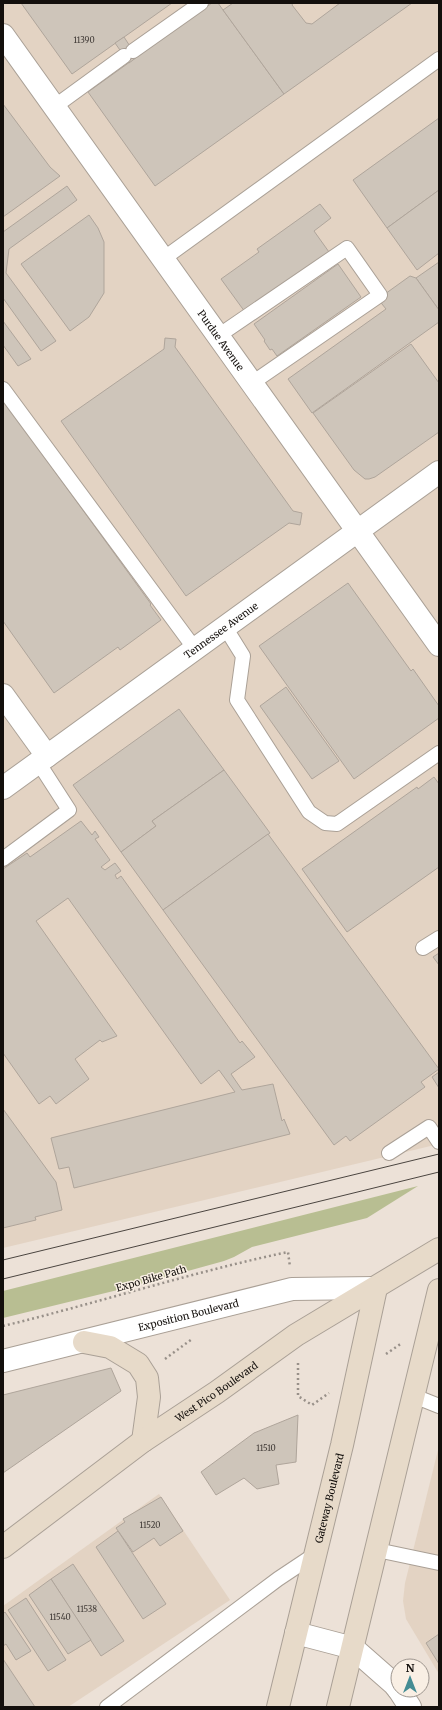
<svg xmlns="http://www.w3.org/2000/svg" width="442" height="1710" font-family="Merriweather,serif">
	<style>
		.built { fill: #e3d3c3 }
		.green { fill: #b8be92 }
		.building { fill: #cec5ba; stroke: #afa59b }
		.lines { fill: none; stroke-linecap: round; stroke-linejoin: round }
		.lane-casing { stroke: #aaa096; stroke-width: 16 }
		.street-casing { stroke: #aaa096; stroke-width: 24 }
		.secondary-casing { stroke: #aaa096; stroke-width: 24 }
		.path { stroke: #989089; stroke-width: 2.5; stroke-dasharray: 2 3; stroke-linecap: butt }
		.lane { stroke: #fff; stroke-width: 14 }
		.street { stroke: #fff; stroke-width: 22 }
		.secondary { stroke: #e7dac9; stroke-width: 22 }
		.tram { stroke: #4b4540; stroke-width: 1 }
		.labels { text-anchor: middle; stroke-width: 3; stroke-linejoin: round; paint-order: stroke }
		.number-label { font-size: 8px; fill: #423c38 }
		.street-label { font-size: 10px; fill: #130f0c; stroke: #f9efe4 }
	</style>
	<rect width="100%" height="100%" fill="#ece1d7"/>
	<g class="built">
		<path d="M3 3H439V1144L3 1248Z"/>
		<path d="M439 1446V1674L406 1619 403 1601 405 1583Z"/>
		<path d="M159 1494 230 1600 68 1707H3V1606Z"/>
	</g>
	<path class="green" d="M418 1186 367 1218 252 1247 234 1257 224 1261 130 1287 3 1318V1291Z"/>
	<g class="building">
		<path d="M21 3H172L72 74Z"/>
		<path d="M212 3H218L223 10 284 94 155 186 88 92Z"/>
		<path d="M233 3H293L292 5 306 23 312 24 340 3H412L284 94 223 10Z"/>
		<path d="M124 37 137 57 129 63 115 43Z"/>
		<path d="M3 104 50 167 60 176 3 217Z"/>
		<path d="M439 118V190L387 228 353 180Z"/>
		<path d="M67 186 77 200 9 249 6 273 56 341 41 351 3 298V232Z"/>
		<path d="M439 190V253L417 270 387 228Z"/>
		<path d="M320 204 331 218 314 231 329 252 245 312 221 279 259 252 257 249Z"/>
		<path d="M89 215 98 228 104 242V293L89 317 70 331 21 264Z"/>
		<path d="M439 262V310L416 278Z"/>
		<path d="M338 264 361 297 277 356 272 349 270 350 264 341 265 340 254 324Z"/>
		<path d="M410 276 416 278 439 310V322L312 413 288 379 386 309 378 299Z"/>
		<path d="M3 321 31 359 18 366 3 345Z"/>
		<path d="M165 338 176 339 175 347 293 511 302 513 300 525 289 523 186 596 61 421 164 349Z"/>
		<path d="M411 344 439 383V432L375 477 369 479H365L354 470 313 413Z"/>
		<path d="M3 400 151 604 150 605 161 620 120 650 118 647 54 693 3 621Z"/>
		<path d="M348 583 411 671 413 669 439 706V718L354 779 259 646Z"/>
		<path d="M286 687 339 761 312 779 260 706Z"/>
		<path d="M179 709 224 770 152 821 156 826 121 852 73 785Z"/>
		<path d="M224 770 270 833 163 910 121 852 156 826 152 821Z"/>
		<path d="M434 777 439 784V867L347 932 302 869 417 787 418 789Z"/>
		<path d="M81 821 92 835 95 831 99 837 95 839 110 860 101 867 105 870 115 863 121 871 115 875 117 879 121 876 240 1043 242 1041 255 1057 231 1074 242 1090 273 1084 282 1121 284 1119 290 1134 74 1188 69 1167 59 1169 51 1138 235 1092 219 1070 201 1084 68 898 36 921 117 1036 102 1042 100 1040 75 1059 89 1079 56 1104 50 1096 39 1104 3 1053V869L27 853 30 857Z"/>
		<path d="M268 834 439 1069 421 1082 425 1087 350 1141 346 1136 334 1145 163 910Z"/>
		<path d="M439 953V965L433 957Z"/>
		<path d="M439 1072V1088L432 1077Z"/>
		<path d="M3 1109 56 1182 62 1210 35 1217 36 1220 3 1228Z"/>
		<path d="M111 1368 121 1391 3 1473V1395Z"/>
		<path d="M298 1415 296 1462 276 1465 279 1484 257 1489 244 1478 216 1495 201 1472 254 1433Z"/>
		<path d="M161 1497 183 1531 160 1546 154 1538 133 1552 116 1528 125 1522 123 1519Z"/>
		<path d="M118 1531 166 1604 143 1619 96 1547Z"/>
		<path d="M73 1564 124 1641 101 1656 51 1579Z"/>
		<path d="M51 1579 91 1640 68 1654 29 1595Z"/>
		<path d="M26 1598 66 1660 48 1671 8 1610Z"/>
		<path d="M5 1612 31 1651 16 1660 6 1644 3 1646V1614Z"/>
		<path d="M439 1634V1664L426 1643Z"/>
		<path d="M3 1659 35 1707H3Z"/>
	</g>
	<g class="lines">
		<g class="lane-casing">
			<g id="lane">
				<path d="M133 51 201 3"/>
				<path d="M54 107 124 56"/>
				<path d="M163 259 439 59"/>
				<path d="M218 336 347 248 380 295 252 383"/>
				<path d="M3 389 195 649"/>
				<path d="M225 627 243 656 237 700 309 812 325 823 337 824 439 753"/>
				<path d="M3 859 69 810 38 762"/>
				<path d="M423 948 439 938"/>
				<path d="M389 1153 429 1127 439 1142"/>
				<path d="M414 1396 439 1406"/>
				<path d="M377 1550 439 1563"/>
				<path d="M107 1707 278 1579 317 1553"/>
			</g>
		</g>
		<g class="street-casing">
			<g id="street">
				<path id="s1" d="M3 35 439 645"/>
				<path d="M3 695 47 756"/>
				<path id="s2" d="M3 788 439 472"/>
				<path id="s3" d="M3 1361 292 1289 376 1288"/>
				<path d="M296 1633 353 1648 394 1684 398 1689"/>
				<path d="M399 1690 410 1707"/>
			</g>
		</g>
		<g class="secondary-casing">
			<g id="secondary">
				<path d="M84 1342 110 1347 138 1364 147 1378 149 1397 143 1441"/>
				<path id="s4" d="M3 1547 143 1441 217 1392 296 1335 439 1249"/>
				<path id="s5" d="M278 1707 342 1445 376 1288"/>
				<path d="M338 1707 439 1290"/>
			</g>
		</g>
		<g class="path">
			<path d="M3 1326C98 1303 192 1272 288 1252L290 1267"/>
			<path d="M386 1354 402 1343"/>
			<path d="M165 1359 192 1339"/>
			<path d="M298 1363V1396L312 1405 329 1393"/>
		</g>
		<use href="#lane" class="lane"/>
		<use href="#street" class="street"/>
		<use href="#secondary" class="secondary"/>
		<g class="tram">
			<path d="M3 1260 439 1154"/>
			<path d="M3 1279 439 1172"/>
		</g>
	</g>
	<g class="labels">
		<g class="number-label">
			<text x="84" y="43">11390</text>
			<text x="266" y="1451">11510</text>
			<text x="150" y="1528">11520</text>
			<text x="87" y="1612">11538</text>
			<text x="60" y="1620">11540</text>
		</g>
		<g class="street-label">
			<text dy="4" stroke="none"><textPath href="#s1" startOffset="375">Purdue Avenue</textPath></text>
			<text dy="4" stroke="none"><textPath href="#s2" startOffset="269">Tennessee Avenue</textPath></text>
			<text transform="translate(151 1278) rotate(-16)" y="4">Expo Bike Path</text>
			<text dy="4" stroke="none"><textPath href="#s3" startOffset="191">Exposition Boulevard</textPath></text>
			<text dy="4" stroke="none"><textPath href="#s4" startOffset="264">West Pico Boulevard</textPath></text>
			<text dy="4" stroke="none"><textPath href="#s5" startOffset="215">Gateway Boulevard</textPath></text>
		</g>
	</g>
	<rect width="442" height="1710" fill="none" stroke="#130f0c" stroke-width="8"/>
	<g transform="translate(410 1678)"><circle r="19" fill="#f9efe4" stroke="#9d958e"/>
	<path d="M0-3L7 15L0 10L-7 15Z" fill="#458c93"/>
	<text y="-6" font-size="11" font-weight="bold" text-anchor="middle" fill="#130f0c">N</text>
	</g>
</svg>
